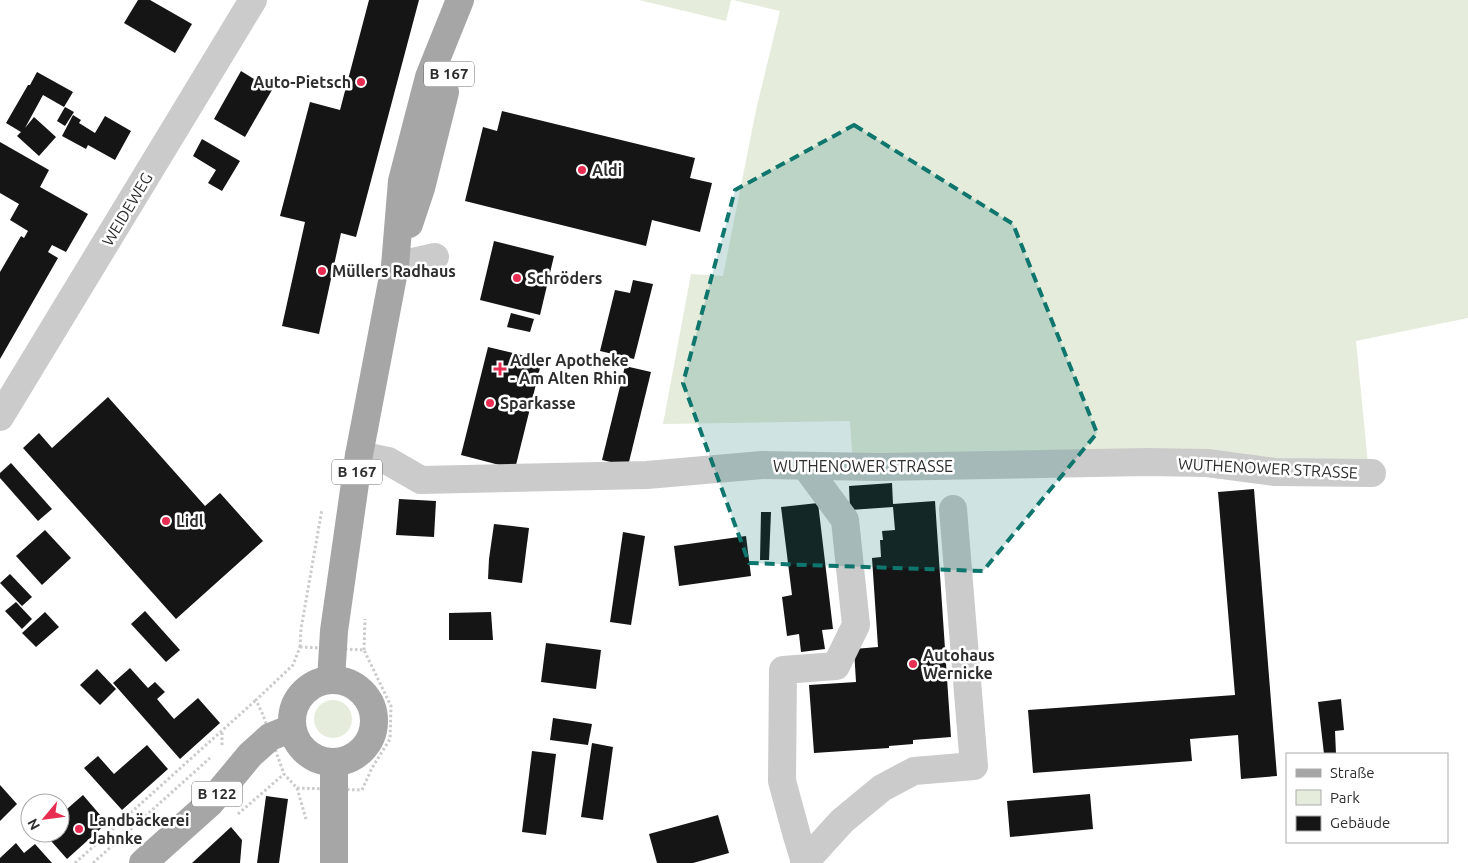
<svg xmlns="http://www.w3.org/2000/svg" width="1468" height="863" font-family="Ubuntu,sans-serif">
	<style>
		.green { fill: #e6ecdb }
		.building { fill: #151515 }
		.lines { fill: none; stroke-linecap: round; stroke-linejoin: round }
		.path { stroke: #cbcbcb; stroke-width: 3; stroke-dasharray: 2.5 2.5; stroke-linecap: butt }
		.minor { stroke: #cbcbcb; stroke-width: 28 }
		.major { stroke: #a6a6a6; stroke-width: 28 }
		.marked { fill: #0f766e; fill-opacity: 0.2; stroke: #0f766e; stroke-width: 4; stroke-dasharray: 10 6; stroke-linejoin: round }
		.poi-dot { fill: #e72d51; stroke: #fff; stroke-width: 2 }
		.labels { text-anchor: middle; stroke-width: 5; stroke-linejoin: round; paint-order: stroke }
		.shield { fill: #fff; stroke: #6d6d6d; stroke-width: 1 }
		.shield-label { font-size: 15px; font-weight: bold; fill: #2e2e2e }
		.poi-label { font-size: 16px; font-weight: bold; fill: #2e2e2e; stroke: #fff; text-anchor: start }
		.street-label { font-size: 16px; fill: #2e2e2e; stroke: #fff }
	</style>
	<rect width="100%" height="100%" fill="#fff"/>
	<g class="green">
		<path d="M639 0H731L726 21Z"/>
		<path d="M733 0H1468V318L1356 341 1369 474 853 465 850 421 663 424 691 274 723 276 756 110 780 11Z"/>
		<circle cx="333" cy="719" r="19"/>
	</g>
	<g class="building">
		<path d="M138 0H150L192 24 175 53 124 23Z"/>
		<path d="M369 0H419L356 237 341 233 319 334 282 326 305 222 280 216 310 102 340 110Z"/>
		<path d="M241 71 272 90 245 137 214 119Z"/>
		<path d="M37 72 73 92 64 107 43 95 25 128 34 117 56 137 39 156 17 136 21 132 6 123 28 85H30Z"/>
		<path d="M65 107 74 112 65 126 57 121Z"/>
		<path d="M502 111 695 158 690 178 712 183 700 232 652 220 646 246 465 201 483 127 497 131Z"/>
		<path d="M73 115 81 120 79 123 95 133 105 116 131 131 115 160 88 145 86 149 62 136Z"/>
		<path d="M202 139 240 161 222 191 208 183 216 170 193 156Z"/>
		<path d="M0 142 49 170 40 187 88 214 66 252 52 245 48 252 58 258 0 359V272L21 236 24 238 28 231 10 220 19 204 0 193Z"/>
		<path d="M494 241 554 256 540 315 480 300Z"/>
		<path d="M633 280 653 284 634 359 600 351 615 290 630 293Z"/>
		<path d="M511 313 534 319 530 332 507 327Z"/>
		<path d="M488 347 542 360 515 469 461 455Z"/>
		<path d="M625 366 651 372 628 466 602 460Z"/>
		<path d="M108 397 205 506 220 493 263 541 176 619 23 448 39 433 52 448Z"/>
		<path d="M11 463 52 509 38 521 0 478V473Z"/>
		<path d="M892 483 893 504 935 501 951 737 913 740V744L889 746V748L814 753 809 685 856 682 854 649 878 647 872 558 881 557 880 540H883L882 531 895 530 893 507 850 510 849 486Z"/>
		<path d="M1254 489 1277 776 1241 779 1238 735 1190 739 1192 761 1033 773 1028 710 1235 695 1218 492Z"/>
		<path d="M399 499 436 501 434 537 396 535Z"/>
		<path d="M818 503 833 629 822 630 825 649 801 652 799 634 787 636 782 597 792 595 781 507Z"/>
		<path d="M761 512H771L769 560H760Z"/>
		<path d="M494 524 529 528 522 583 488 579 489 559Z"/>
		<path d="M45 530 71 558 42 585 16 556Z"/>
		<path d="M623 532 645 536 631 625 610 622Z"/>
		<path d="M746 536 751 576 679 586 674 546Z"/>
		<path d="M10 574 32 597 22 606 0 583Z"/>
		<path d="M16 602 32 619 22 629 5 611Z"/>
		<path d="M145 611 180 650 166 662 131 624Z"/>
		<path d="M45 612 59 627 36 647 22 633Z"/>
		<path d="M491 612 493 640H449V613Z"/>
		<path d="M546 643 601 650 596 689 541 682Z"/>
		<path d="M130 668 148 688 155 682 165 692 157 699 174 719 198 698 220 723 180 759 113 683Z"/>
		<path d="M97 669 116 689 100 705 80 685Z"/>
		<path d="M1341 699 1344 730 1335 731 1336 754H1324L1318 702Z"/>
		<path d="M553 718 592 724 588 745 550 740Z"/>
		<path d="M592 743 613 747 603 820 581 817Z"/>
		<path d="M147 745 168 769 122 810 84 768 98 756 114 774Z"/>
		<path d="M532 751 556 754 546 835 522 832Z"/>
		<path d="M0 785 17 804 0 821Z"/>
		<path d="M1090 794 1093 829 1010 837 1007 801Z"/>
		<path d="M83 795 107 823 67 859 44 833H60V815Z"/>
		<path d="M266 796 288 799 279 863H257Z"/>
		<path d="M718 815 729 853 693 863H657L649 834Z"/>
		<path d="M231 827 242 840 240 863H192Z"/>
		<path d="M16 843 24 853 35 844 52 863H0V858Z"/>
	</g>
	<g class="lines">
		<g class="path">
			<path d="M300 647 301 629 322 509"/>
			<path d="M300 647 364 650 391 706 390 739 372 768 362 790 297 788 284 774 263 715 256 700 293 665Z"/>
			<path d="M364 650 365 619"/>
			<path d="M222 745V731"/>
			<path d="M297 788 306 819"/>
			<path d="M238 814 284 774"/>
			<path d="M75 863 256 700"/>
			<path d="M93 863 210 758"/>
		</g>
		<g class="minor">
			<path d="M395 266 435 257"/>
			<path d="M0 417 253 0"/>
			<path d="M359 455 388 461 421 480 647 475 762 465 880 467 1146 462 1207 463 1275 472 1372 473"/>
			<path d="M805 862 797 836 782 781 783 670 836 666 856 625 845 520 806 467"/>
			<path d="M804 863 842 821 882 788 914 771 974 766 953 509"/>
		</g>
		<g class="major">
			<path d="M409 224 421 188 445 92"/>
			<path d="M331 680 334 631 359 455 395 266 402 181 429 77 460 0"/>
			<circle cx="333" cy="721" r="41"/>
			<path d="M334 762V863"/>
			<path d="M143 863 210 803 250 755 270 737 292 728"/>
		</g>
	</g>
	<path class="marked" d="M854 125 1013 224 1097 433 983 571 749 563 683 383 735 190Z"/>
	<g class="poi-dot">
		<circle cx="361" cy="82" r="5"/>
		<circle cx="582" cy="170" r="5"/>
		<circle cx="322" cy="271" r="5"/>
		<circle cx="517" cy="278" r="5"/>
		<path d="M497.5 361.5h5v5h5v5h-5v5h-5v-5h-5v-5h5z"/>
		<circle cx="490" cy="403" r="5"/>
		<circle cx="166" cy="521" r="5"/>
		<circle cx="913" cy="664" r="5"/>
		<circle cx="79" cy="829" r="5"/>
	</g>
	<g class="labels">
		<g class="shield">
			<rect x="424" y="61.5" width="50" height="25" rx="4"/>
			<rect x="332" y="459.5" width="50" height="25" rx="4"/>
			<rect x="192" y="781.5" width="50" height="25" rx="4"/>
		</g>
		<g class="shield-label">
			<text x="449" y="79">B 167</text>
			<text x="357" y="477">B 167</text>
			<text x="217" y="799">B 122</text>
		</g>
		<g class="poi-label">
			<text x="351" y="88" text-anchor="end">Auto-Pietsch</text>
			<text x="592" y="176">Aldi</text>
			<text x="332" y="277">Müllers Radhaus</text>
			<text x="527" y="284">Schröders</text>
			<text x="510" y="366">Adler Apotheke<tspan x="510" dy="18">- Am Alten Rhin</tspan></text>
			<text x="500" y="409">Sparkasse</text>
			<text x="176" y="527">Lidl</text>
			<text x="923" y="661">Autohaus<tspan x="923" dy="18">Wernicke</tspan></text>
			<text x="89" y="826">Landbäckerei<tspan x="89" dy="18">Jahnke</tspan></text>
		</g>
		<g class="street-label">
			<text transform="translate(127 209) rotate(-59)" y="6">WEIDEWEG</text>
			<text x="863" y="472">WUTHENOWER STRASSE</text>
			<text transform="translate(1268 468) rotate(3)" y="6">WUTHENOWER STRASSE</text>
		</g>
	</g>
	<rect x="1286" y="753" width="162" height="90" fill="#ffffff" stroke="#ababab"/>
	<rect x="1296" y="769" width="25" height="8" fill="#a6a6a6" stroke="#ababab"/>
	<text x="1330" y="778" font-size="15" fill="#2e2e2e">Straße</text>
	<rect x="1296" y="790" width="25" height="15" fill="#e6ecdb" stroke="#ababab"/>
	<text x="1330" y="803" font-size="15" fill="#2e2e2e">Park</text>
	<rect x="1296" y="816" width="25" height="15" fill="#151515" stroke="#ababab"/>
	<text x="1330" y="828" font-size="15" fill="#2e2e2e">Gebäude</text>
	<g transform="translate(45 818) rotate(241)"><circle r="24" fill="#ffffff" stroke="#ababab"/>
	<path d="M0-4L9 19L0 12L-9 19Z" fill="#e72d51"/>
	<text y="-8" font-size="14" font-weight="bold" text-anchor="middle" fill="#2e2e2e">N</text>
	</g>
</svg>
